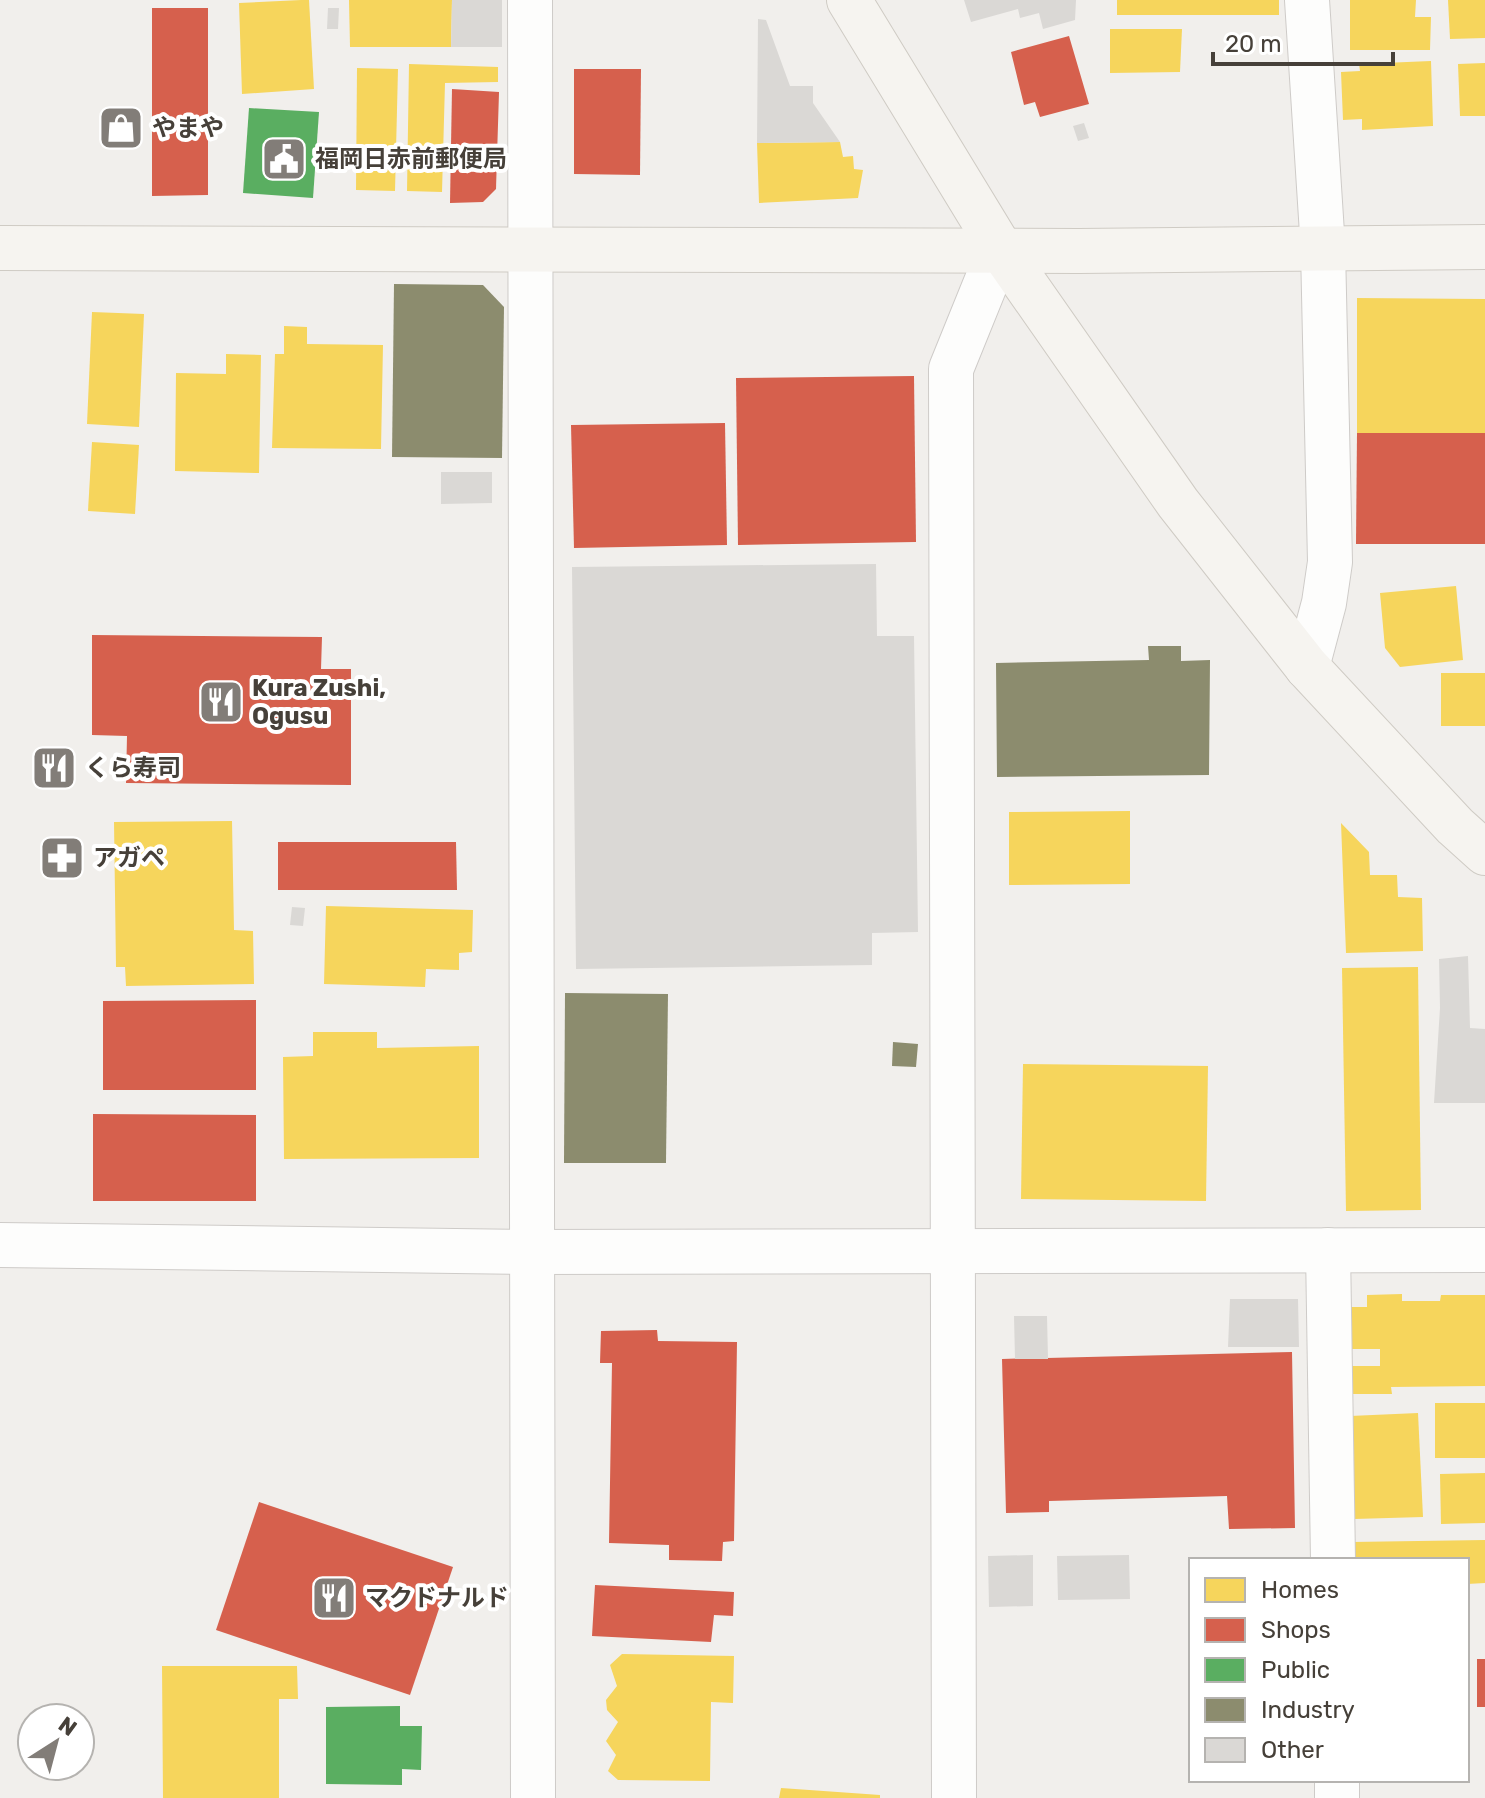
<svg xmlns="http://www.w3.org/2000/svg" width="1485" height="1798" font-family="Rubik,'Noto Sans JP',sans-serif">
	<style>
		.homes { fill: #f6d55c }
		.shops { fill: #d6604d }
		.public { fill: #5aae61 }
		.industry { fill: #8c8c6e }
		.building { fill: #dad8d5 }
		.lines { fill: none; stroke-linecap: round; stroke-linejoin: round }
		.street-casing { stroke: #cecbc8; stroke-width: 46 }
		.secondary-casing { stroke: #cfcbc4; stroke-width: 46 }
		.street { stroke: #fdfdfc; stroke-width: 44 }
		.secondary { stroke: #f6f4f0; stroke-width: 44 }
		.labels { text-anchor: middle; stroke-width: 8; stroke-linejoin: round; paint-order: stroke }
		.poi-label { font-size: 24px; font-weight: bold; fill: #464039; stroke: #fff; text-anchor: start }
	</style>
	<rect width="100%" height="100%" fill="#f1efec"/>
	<g class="homes">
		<path d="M301 0H309L314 89 242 94 239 3Z"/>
		<path d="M349 0H452L451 47H350Z"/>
		<rect x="1117" y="0" width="162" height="15"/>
		<path d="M1350 0H1416L1415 17H1431L1430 50H1350Z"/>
		<path d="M1448 0H1485V38L1450 39Z"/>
		<path d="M1110 29H1182L1180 72 1110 73Z"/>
		<path d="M1431 61 1433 126 1362 130V119L1343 120 1341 72 1360 71 1359 64Z"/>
		<path d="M1485 63V116H1460L1458 64Z"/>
		<path d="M409 64 498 67V82L445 83 442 192 407 191Z"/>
		<path d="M357 68 398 69 395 191 356 190Z"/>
		<path d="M840 142 843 157 853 156 854 169 863 170 858 198 759 203 757 143Z"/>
		<path d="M1357 298 1485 299V433H1357Z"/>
		<path d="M92 312 144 314 139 427 87 424Z"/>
		<path d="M284 326 307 327V344L383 345 381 449 272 448 275 354H284Z"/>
		<path d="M226 354 261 355 259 473 175 471 176 373 226 374Z"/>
		<path d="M92 442 139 445 135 514 88 511Z"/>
		<path d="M1456 586 1463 660 1400 667 1385 648 1380 593Z"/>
		<rect x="1441" y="673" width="44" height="53"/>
		<path d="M1130 811V884L1009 885V812Z"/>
		<path d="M232 821 234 930 253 931 254 984 126 986 125 967H116L114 822Z"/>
		<path d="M1341 823 1369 852 1370 875H1397L1398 897 1422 898 1423 951 1346 953Z"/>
		<path d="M326 906 473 910 472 952 459 953V970L426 969 425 987 324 984Z"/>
		<path d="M1418 967 1421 1210 1346 1211 1342 968Z"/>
		<path d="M313 1032H377V1048L479 1046V1158L284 1159 283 1057 313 1056Z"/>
		<path d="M1023 1064 1208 1066 1206 1201 1021 1199Z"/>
		<path d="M1402 1294V1301H1440L1441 1295H1485V1386L1391 1387 1392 1394H1350V1366H1380V1349H1348V1307H1367V1295Z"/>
		<rect x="1435" y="1403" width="50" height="55"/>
		<path d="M1418 1413 1423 1517 1354 1519 1350 1416Z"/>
		<path d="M1485 1473V1523L1441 1524 1440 1474Z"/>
		<path d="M1485 1540V1583L1467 1584V1560H1351V1542Z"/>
		<path d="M622 1654 734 1656 733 1703 711 1702 710 1781 618 1780 608 1771 616 1755 606 1741 618 1722 607 1710 606 1700 617 1686 610 1665Z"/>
		<path d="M162 1666H297L298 1699H279V1798H163Z"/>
		<path d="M781 1788 880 1795V1798H779Z"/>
	</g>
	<g class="shops">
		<path d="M152 8H208V195L152 196Z"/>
		<path d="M1069 36 1089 104 1040 117 1035 102 1024 105 1011 52Z"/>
		<path d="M574 69H641L640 175 574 174Z"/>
		<path d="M452 89 499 92 496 189 483 202 450 203Z"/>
		<path d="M914 376 916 542 738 545 736 378Z"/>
		<path d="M725 423 727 545 574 548 571 425Z"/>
		<path d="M1357 433H1485V544H1356Z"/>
		<path d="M92 635 322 637 321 669H351V785L126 783 127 736 92 735Z"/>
		<path d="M278 842H456L457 890H278Z"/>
		<path d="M256 1000V1090H103V1001Z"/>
		<path d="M93 1114 256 1115V1201H93Z"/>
		<path d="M657 1330 658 1341 737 1342 734 1541 723 1542 722 1561 669 1560V1545L609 1543 612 1363H600L601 1331Z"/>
		<path d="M1292 1352 1295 1528 1229 1529 1227 1496 1049 1501V1512L1006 1513 1002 1359Z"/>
		<path d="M259 1502 453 1567 410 1695 216 1630Z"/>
		<path d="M595 1585 734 1592 733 1616 714 1615 711 1642 592 1636Z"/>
		<rect x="1477" y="1659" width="8" height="48"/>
	</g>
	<g class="public">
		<path d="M249 108 319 112 313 198 243 193Z"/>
		<path d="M400 1706V1726H422L421 1770 402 1769V1785L326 1784V1707Z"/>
	</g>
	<g class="industry">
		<path d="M394 284 483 285 504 307 502 458 392 457Z"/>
		<path d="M1148 646H1181V661L1210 660 1209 775 997 777 996 663 1149 660Z"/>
		<path d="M565 993 668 994 666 1163H564Z"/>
		<path d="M893 1042 918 1044 916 1067 892 1066Z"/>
	</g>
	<g class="building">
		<path d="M452 0H502V47H451Z"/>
		<path d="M964 0H1076L1075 20 1043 29 1039 13 1020 18 1018 9 971 22Z"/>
		<path d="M328 8H339L338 29H327Z"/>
		<path d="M758 19 766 20 790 86H813V103L840 142 757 143Z"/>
		<path d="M1084 123 1089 138 1078 141 1073 126Z"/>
		<path d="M441 472H492V503L441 504Z"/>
		<path d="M876 564 877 636H914L918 932 872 933V965L576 969 572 567Z"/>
		<path d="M292 907 305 908 303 926 290 925Z"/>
		<path d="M1468 956 1470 1028 1485 1029V1103H1434L1440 1008 1439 959Z"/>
		<path d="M1230 1299H1298L1299 1347H1228Z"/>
		<path d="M1014 1316H1047L1048 1359H1015Z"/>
		<path d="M1033 1555V1606L989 1607 988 1556Z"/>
		<path d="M1129 1555 1130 1599 1058 1600 1057 1556Z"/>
	</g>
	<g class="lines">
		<g class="street-casing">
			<g id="street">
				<path d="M530 0 533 1798"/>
				<path d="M1307 667 1324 603 1330 562 1323 249 1307 0"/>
				<path d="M0 1245 533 1252 1485 1250"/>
				<path d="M1328 1250 1333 1560"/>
				<path d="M1337 1780V1798"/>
				<path d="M954 1798 951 369 1000 248"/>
			</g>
		</g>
		<g class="secondary-casing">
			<g id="secondary">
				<path d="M849 0 1000 248 1178 503 1307 667 1455 826 1485 853"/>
				<path d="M0 248 1079 251 1485 247"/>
			</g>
		</g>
		<use href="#street" class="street"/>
		<use href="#secondary" class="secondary"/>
	</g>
	<defs>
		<g id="shop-square" transform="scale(2.3)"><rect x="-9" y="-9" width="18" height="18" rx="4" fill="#827d78" stroke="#fff"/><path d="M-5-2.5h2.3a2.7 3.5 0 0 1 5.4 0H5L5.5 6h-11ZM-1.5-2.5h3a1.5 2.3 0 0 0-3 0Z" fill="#fff"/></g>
		<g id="civic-square" transform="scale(2.3)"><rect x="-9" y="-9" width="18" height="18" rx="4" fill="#827d78" stroke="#fff"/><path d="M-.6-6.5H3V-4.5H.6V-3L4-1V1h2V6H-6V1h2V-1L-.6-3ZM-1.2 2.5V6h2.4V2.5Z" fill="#fff"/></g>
		<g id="restaurant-square" transform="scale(2.3)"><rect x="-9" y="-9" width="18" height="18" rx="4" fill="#827d78" stroke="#fff"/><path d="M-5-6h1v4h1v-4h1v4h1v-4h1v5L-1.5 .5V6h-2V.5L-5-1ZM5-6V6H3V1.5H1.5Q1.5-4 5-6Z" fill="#fff"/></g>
		<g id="pharmacy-square" transform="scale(2.3)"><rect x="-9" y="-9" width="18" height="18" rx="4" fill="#827d78" stroke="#fff"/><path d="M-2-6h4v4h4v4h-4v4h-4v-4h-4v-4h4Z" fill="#fff"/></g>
	</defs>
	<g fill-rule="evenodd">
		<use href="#shop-square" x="121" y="128"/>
		<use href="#civic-square" x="284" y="159"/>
		<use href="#restaurant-square" x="221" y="702"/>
		<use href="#restaurant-square" x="54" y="768"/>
		<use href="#pharmacy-square" x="62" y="858"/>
		<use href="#restaurant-square" x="334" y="1598"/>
	</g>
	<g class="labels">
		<g class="poi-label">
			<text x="152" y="136">やまや</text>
			<text x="315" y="167">福岡日赤前郵便局</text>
			<text x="252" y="696">Kura Zushi,<tspan x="252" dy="28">Ogusu</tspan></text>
			<text x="85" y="776">くら寿司</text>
			<text x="93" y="866">アガペ</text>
			<text x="365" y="1606">マクドナルド</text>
		</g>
	</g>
	<rect x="1189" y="1558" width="280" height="224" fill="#ffffff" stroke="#b5b3b0" stroke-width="2"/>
	<rect x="1205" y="1578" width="40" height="24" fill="#f6d55c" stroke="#b5b3b0" stroke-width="2"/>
	<text x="1261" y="1598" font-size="24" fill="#464039">Homes</text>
	<rect x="1205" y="1618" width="40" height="24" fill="#d6604d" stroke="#b5b3b0" stroke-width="2"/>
	<text x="1261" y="1638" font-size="24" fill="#464039">Shops</text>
	<rect x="1205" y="1658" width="40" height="24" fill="#5aae61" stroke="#b5b3b0" stroke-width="2"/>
	<text x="1261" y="1678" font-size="24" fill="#464039">Public</text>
	<rect x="1205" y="1698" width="40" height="24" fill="#8c8c6e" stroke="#b5b3b0" stroke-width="2"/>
	<text x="1261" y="1718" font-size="24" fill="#464039">Industry</text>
	<rect x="1205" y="1738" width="40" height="24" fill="#dad8d5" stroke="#b5b3b0" stroke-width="2"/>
	<text x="1261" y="1758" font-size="24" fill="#464039">Other</text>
	<g transform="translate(56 1742) rotate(36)"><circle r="38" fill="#ffffff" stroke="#b5b3b0" stroke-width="2"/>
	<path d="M0-6L14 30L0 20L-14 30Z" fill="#827d78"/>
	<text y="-12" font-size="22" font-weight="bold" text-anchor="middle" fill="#464039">N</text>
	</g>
	<path d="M1213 52v12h180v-12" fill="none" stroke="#464039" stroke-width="4"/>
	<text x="1225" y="52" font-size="24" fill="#464039" stroke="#ffffff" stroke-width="6" paint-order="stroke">20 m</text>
</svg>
